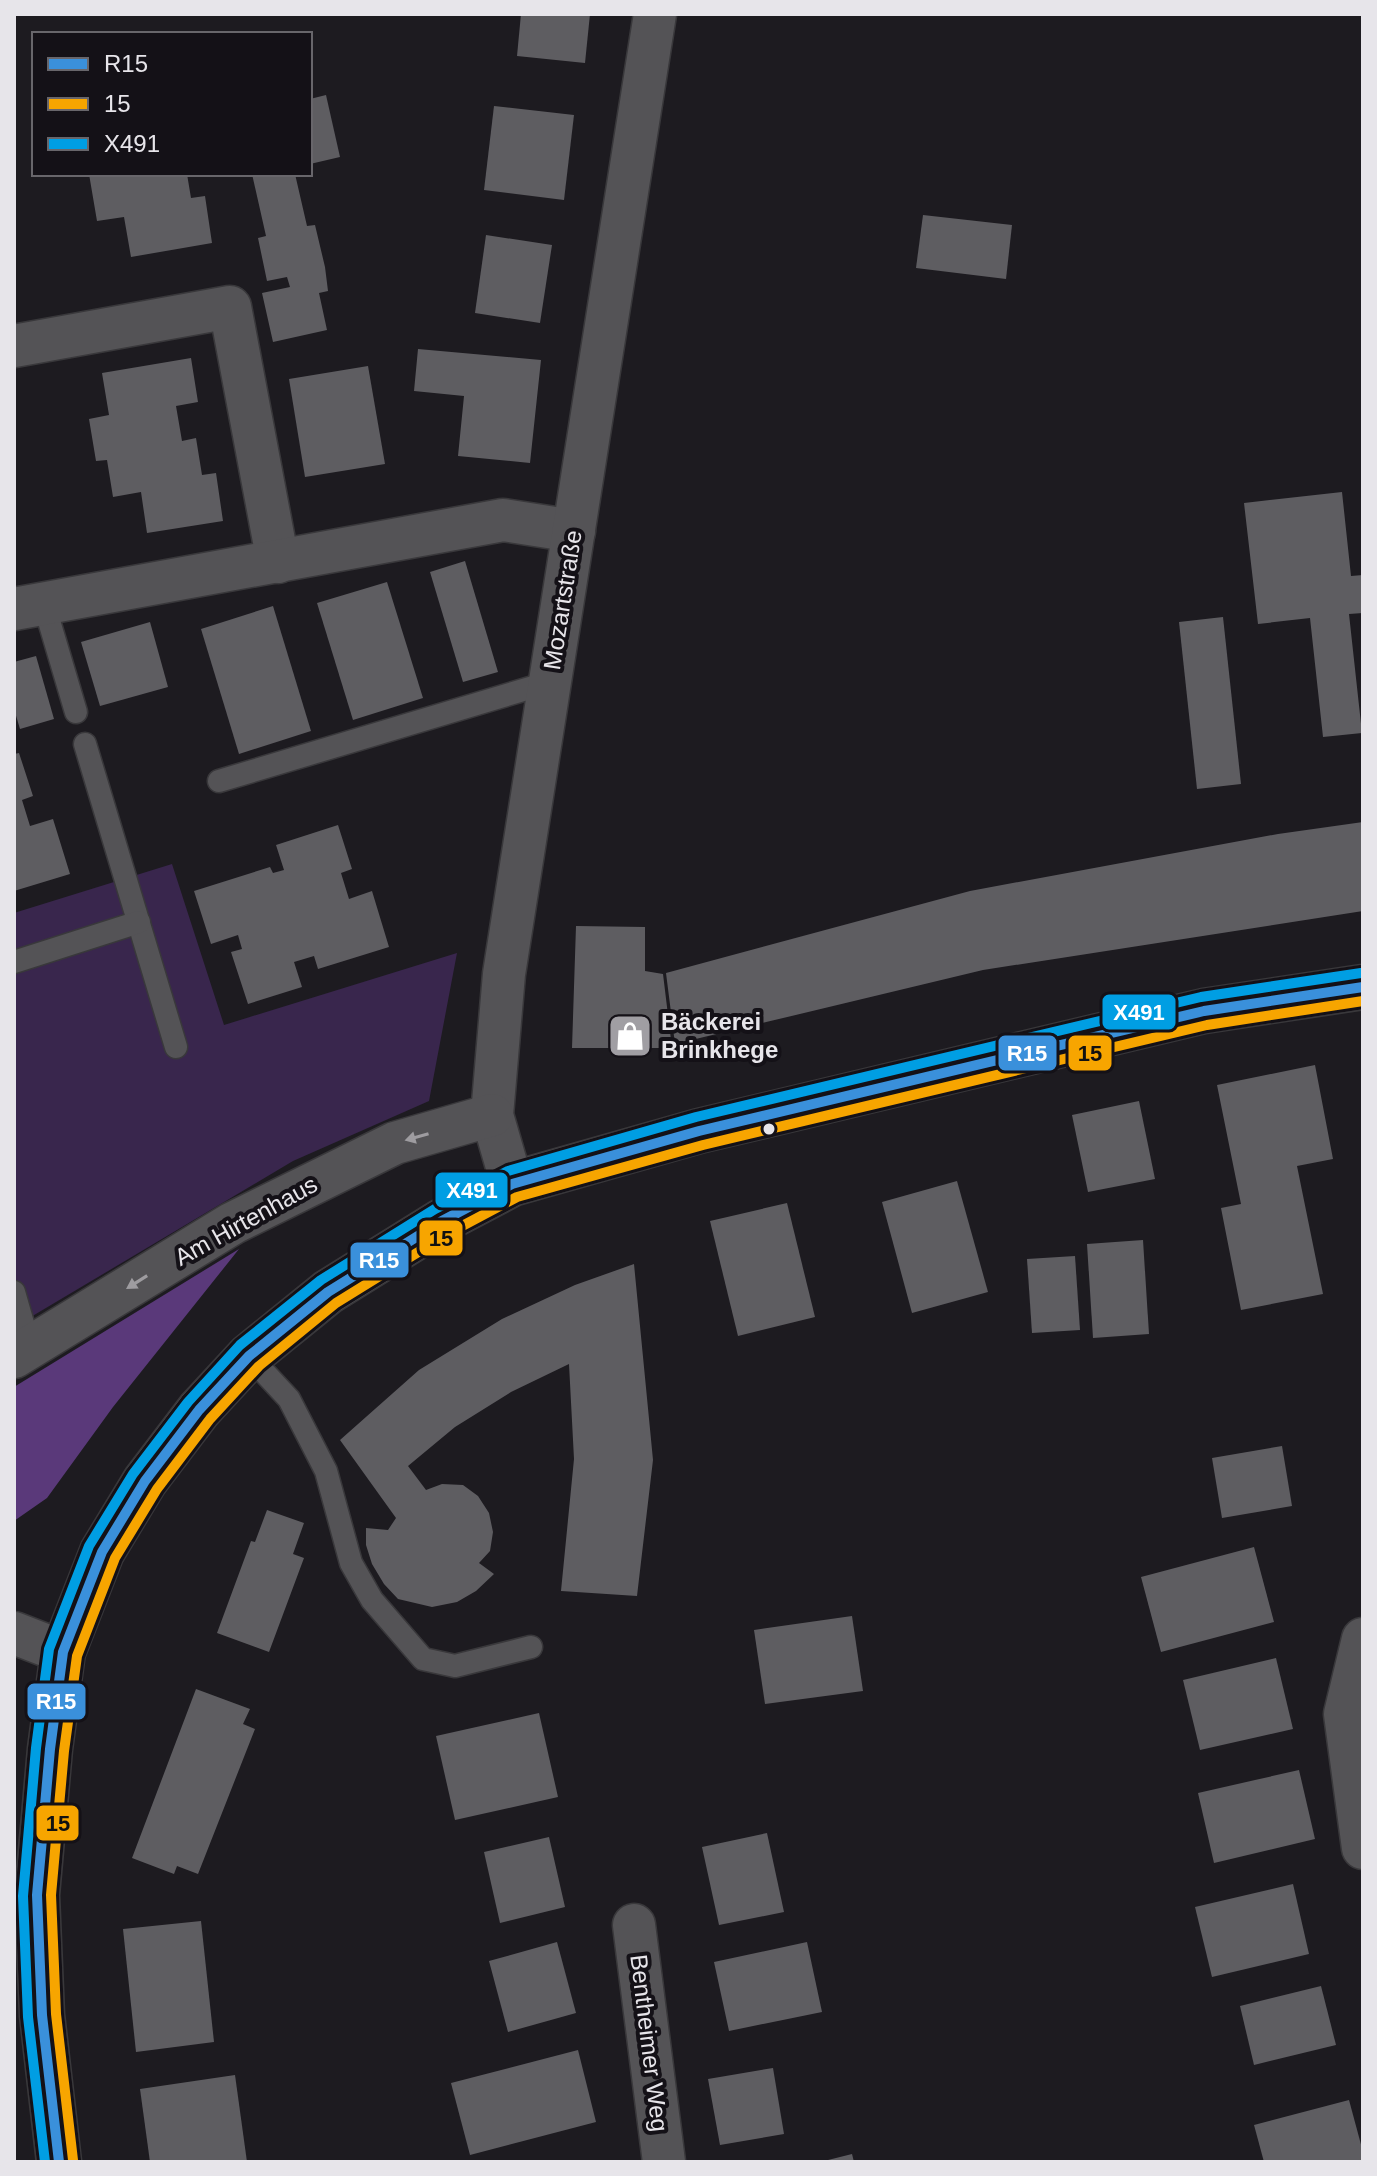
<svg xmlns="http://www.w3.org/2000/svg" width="1377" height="2176" font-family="Arial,sans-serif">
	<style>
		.green { fill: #39264d }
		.forest { fill: #5a397a }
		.building { fill: #5e5d61 }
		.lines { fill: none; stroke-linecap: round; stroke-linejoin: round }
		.lane-casing { stroke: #39383b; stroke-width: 25 }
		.street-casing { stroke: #39383b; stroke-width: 45 }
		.secondary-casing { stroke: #39383b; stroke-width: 47 }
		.lane { stroke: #545356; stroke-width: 22 }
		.street { stroke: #545356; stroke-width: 42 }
		.secondary { stroke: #575658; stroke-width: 44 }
		.bus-1-casing { stroke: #141117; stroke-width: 16 }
		.bus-2-casing { stroke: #141117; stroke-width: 16 }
		.bus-3-casing { stroke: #141117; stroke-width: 16 }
		.bus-1 { stroke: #3a90db; stroke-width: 10 }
		.bus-2 { stroke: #f7a500; stroke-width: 10 }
		.bus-3 { stroke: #009ee3; stroke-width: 10 }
		.oneway { fill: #9e9ca0 }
		.bus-dot { fill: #e7e5ea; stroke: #141117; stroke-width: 3 }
		.labels { text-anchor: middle; stroke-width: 8; stroke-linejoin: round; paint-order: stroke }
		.street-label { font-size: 24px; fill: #e7e5ea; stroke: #141117 }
		.poi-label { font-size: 24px; font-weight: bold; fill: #e7e5ea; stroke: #141117; text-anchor: start }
		.line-badge { stroke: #141117; stroke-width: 3 }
		.badge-label { font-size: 22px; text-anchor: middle; font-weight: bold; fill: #fff }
		.pale-badge-label { font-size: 22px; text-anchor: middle; font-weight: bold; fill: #111 }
	</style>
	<rect width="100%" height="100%" fill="#1d1b20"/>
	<path class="green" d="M172 864 224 1025 457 953 429 1101 293 1161 14 1327V913Z"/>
	<path class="forest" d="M239 1249 113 1407 47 1498 14 1521V1387Z"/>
	<g class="building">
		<path d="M521 14H590L585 63 517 56Z"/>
		<path d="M326 95 340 157 310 164V99Z"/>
		<path d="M494 106 574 115 564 200 484 190Z"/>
		<path d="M89 174H187L191 198 205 196 212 243 131 257 124 217 97 221Z"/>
		<path d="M252 174H295L307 226 315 225 325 267 328 291 319 293 327 330 273 342 262 293 290 287 287 277 267 281 258 238 266 236Z"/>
		<path d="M923 215 1012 225 1006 279 916 268Z"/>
		<path d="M486 235 552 245 540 323 475 313Z"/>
		<path d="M418 349 541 360 530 463 458 456 464 396 414 391Z"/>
		<path d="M191 358 198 402 176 406 182 441 196 438 202 475 216 473 223 521 147 533 141 492 113 497 107 460 96 461 89 419 109 415 102 373Z"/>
		<path d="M368 366 385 464 305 477 289 379Z"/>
		<path d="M1342 492 1351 576 1363 575V613L1349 614 1362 733 1323 737 1310 618 1258 624 1244 503Z"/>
		<path d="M465 561 498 672 463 682 430 572Z"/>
		<path d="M387 582 423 698 353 720 317 603Z"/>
		<path d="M273 606 311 731 239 754 201 629Z"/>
		<path d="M1223 617 1241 784 1197 789 1179 622Z"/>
		<path d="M150 622 168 687 100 706 81 642Z"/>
		<path d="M36 656 54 719 20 729 14 709V662Z"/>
		<path d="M19 753 33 796 22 800 30 826 53 819 70 874 14 891V754Z"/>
		<path d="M1363 822V911L983 970 675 1044 666 973 970 891 1278 834Z"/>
		<path d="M338 825 352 869 341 873 349 899 372 891 389 947 318 969 314 956 294 962 302 987 248 1004 231 952 242 949 238 935 211 944 194 891 270 867 273 873 284 870 276 845Z"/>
		<path d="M576 926 645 927V971L663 974 672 1048H572Z"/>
		<path d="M1315 1065 1333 1159 1297 1166 1323 1294 1241 1310 1221 1208 1241 1204 1217 1085Z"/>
		<path d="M1139 1101 1155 1179 1088 1192 1072 1115Z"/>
		<path d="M957 1181 988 1292 912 1313 882 1202Z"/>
		<path d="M787 1203 815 1317 738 1336 710 1221Z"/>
		<path d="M1143 1240 1149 1334 1093 1338 1087 1244Z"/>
		<path d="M1075 1256 1080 1330 1032 1333 1027 1259Z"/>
		<path d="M634 1264 653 1460 637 1596 561 1591 574 1459 569 1364 511 1392 455 1427 408 1466 426 1490 442 1484 463 1485 478 1496 489 1513 493 1532 490 1551 479 1563 494 1574 476 1591 457 1602 432 1607 398 1599 384 1584 372 1564 366 1545V1528L388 1530 396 1518 340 1440 419 1370 502 1319 575 1285Z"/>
		<path d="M1282 1446 1292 1506 1222 1518 1212 1458Z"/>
		<path d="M267 1510 304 1523 293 1554 304 1558 269 1652 217 1633 251 1541 255 1542Z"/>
		<path d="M1254 1547 1274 1622 1161 1652 1141 1577Z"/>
		<path d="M852 1616 863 1691 765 1704 754 1630Z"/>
		<path d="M1276 1658 1293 1729 1200 1750 1183 1680Z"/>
		<path d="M196 1689 250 1709 243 1724 255 1729 198 1874 177 1866 174 1874 132 1858Z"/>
		<path d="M539 1713 558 1797 455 1820 436 1736Z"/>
		<path d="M1299 1770 1315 1839 1214 1863 1198 1793Z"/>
		<path d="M767 1833 784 1912 719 1925 702 1847Z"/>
		<path d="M549 1837 565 1907 500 1923 484 1852Z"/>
		<path d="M1293 1884 1309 1954 1212 1977 1195 1907Z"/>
		<path d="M201 1921 214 2042 136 2052 123 1929Z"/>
		<path d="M557 1942 576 2013 508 2032 489 1961Z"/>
		<path d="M807 1942 822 2012 729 2031 714 1962Z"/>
		<path d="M1321 1986 1336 2045 1254 2065 1240 2006Z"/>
		<path d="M578 2050 596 2122 470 2155 451 2083Z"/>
		<path d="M773 2068 784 2134 720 2145 708 2079Z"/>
		<path d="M235 2075 247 2162H150L140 2089Z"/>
		<path d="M1349 2100 1363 2152V2162H1264L1254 2125Z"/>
		<path d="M852 2154 854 2162H824V2161Z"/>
	</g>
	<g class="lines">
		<g class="lane-casing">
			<g id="lane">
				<path d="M44 604 76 712"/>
				<path d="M85 744 176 1047"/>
				<path d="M219 781 550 682"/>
				<path d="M14 962 139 922"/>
				<path d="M14 1292 30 1348"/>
				<path d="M249 1356 289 1399 326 1471 351 1563 372 1600 423 1659 455 1666 531 1647"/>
			</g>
		</g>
		<g class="street-casing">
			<g id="street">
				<path d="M14 346 230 307 278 562"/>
				<path d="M14 609 503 520 574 531"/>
				<path d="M512 1184 492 1115 504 974 655 14"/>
				<path d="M14 1357 233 1223 395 1143 492 1115"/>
				<path d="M14 1633 63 1652"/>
				<path d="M1363 1639 1345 1714 1363 1848"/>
				<path d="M634 1925 664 2162"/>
			</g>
		</g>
		<g class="secondary-casing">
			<path id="secondary" d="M59 2162 42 2015 37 1895 50 1749 63 1652 102 1552 145 1481 199 1410 249 1356 328 1292 442 1221 512 1184 699 1131 1204 1011 1363 987"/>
		</g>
		<use href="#lane" class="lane"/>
		<use href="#street" class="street"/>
		<use href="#secondary" class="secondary"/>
		<g class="bus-1-casing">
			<path id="bus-1" d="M59 2162 42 2015 37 1895 50 1749 63 1652 102 1552 145 1481 199 1410 249 1356 328 1292 442 1221 512 1184 699 1131 1204 1011 1363 987"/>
		</g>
		<g class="bus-2-casing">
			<path id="bus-2" d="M73 2160 56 2014 51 1895 64 1751 77 1656 115 1558 157 1489 210 1419 259 1366 336 1303 449 1233 517 1197 703 1145 1207 1025 1363 1001"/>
		</g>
		<g class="bus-3-casing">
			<path id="bus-3" d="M45 2162 28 2017 23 1896 36 1748 49 1649 89 1546 133 1474 188 1402 240 1345 321 1280 435 1209 508 1171 696 1117 1201 997 1361 973"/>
		</g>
		<use href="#bus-1" class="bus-1"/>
		<use href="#bus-2" class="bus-2"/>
		<use href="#bus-3" class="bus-3"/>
	</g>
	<defs><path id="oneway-solid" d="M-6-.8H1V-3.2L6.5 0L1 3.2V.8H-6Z" transform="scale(2)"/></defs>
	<g class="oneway">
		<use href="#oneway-solid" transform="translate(417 1137) rotate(164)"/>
		<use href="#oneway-solid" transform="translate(137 1282) rotate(148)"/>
	</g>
	<defs>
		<g id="shop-square" transform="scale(2.3)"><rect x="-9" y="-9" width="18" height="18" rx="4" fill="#a09ea3" stroke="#141117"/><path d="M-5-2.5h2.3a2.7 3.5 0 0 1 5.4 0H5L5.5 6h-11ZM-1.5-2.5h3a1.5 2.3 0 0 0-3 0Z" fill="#fff"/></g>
	</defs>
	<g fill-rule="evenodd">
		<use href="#shop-square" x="630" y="1036"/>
	</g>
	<circle class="bus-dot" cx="769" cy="1129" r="7"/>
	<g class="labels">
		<g class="street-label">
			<text transform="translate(563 600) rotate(-81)" y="8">Mozartstraße</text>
			<text transform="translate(246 1221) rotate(-29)" y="8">Am Hirtenhaus</text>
			<text transform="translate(649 2043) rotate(83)" y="8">Bentheimer Weg</text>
		</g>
		<g class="poi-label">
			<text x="661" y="1030">Bäckerei<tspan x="661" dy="28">Brinkhege</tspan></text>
		</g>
	</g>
	<g class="line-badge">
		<rect x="1101" y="993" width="76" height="38" rx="8" fill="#009ee3"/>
		<rect x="1067" y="1034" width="46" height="38" rx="8" fill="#f7a500"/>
		<rect x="997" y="1034" width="61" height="38" rx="8" fill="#3a90db"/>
		<rect x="434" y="1171" width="75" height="38" rx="8" fill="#009ee3"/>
		<rect x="418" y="1219" width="46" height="38" rx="8" fill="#f7a500"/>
		<rect x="349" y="1241" width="61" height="38" rx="8" fill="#3a90db"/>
		<rect x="26" y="1682" width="61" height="39" rx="8" fill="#3a90db"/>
		<rect x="35" y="1804" width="45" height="38" rx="8" fill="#f7a500"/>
	</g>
	<g class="badge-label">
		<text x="1139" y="1020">X491</text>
		<text x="1027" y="1061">R15</text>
		<text x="472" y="1198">X491</text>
		<text x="379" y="1268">R15</text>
		<text x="56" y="1709">R15</text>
	</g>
	<g class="pale-badge-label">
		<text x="1090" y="1061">15</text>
		<text x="441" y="1246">15</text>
		<text x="58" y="1831">15</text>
	</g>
	<rect width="1377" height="2176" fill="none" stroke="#e7e5ea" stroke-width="32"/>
	<rect x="32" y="32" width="280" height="144" fill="#141117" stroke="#68666b" stroke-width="2"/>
	<rect x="48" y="58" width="40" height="12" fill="#3a90db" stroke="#68666b" stroke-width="2"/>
	<text x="104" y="72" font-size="24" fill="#e7e5ea">R15</text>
	<rect x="48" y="98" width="40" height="12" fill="#f7a500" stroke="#68666b" stroke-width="2"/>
	<text x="104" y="112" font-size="24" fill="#e7e5ea">15</text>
	<rect x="48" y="138" width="40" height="12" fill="#009ee3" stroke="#68666b" stroke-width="2"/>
	<text x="104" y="152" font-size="24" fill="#e7e5ea">X491</text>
</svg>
